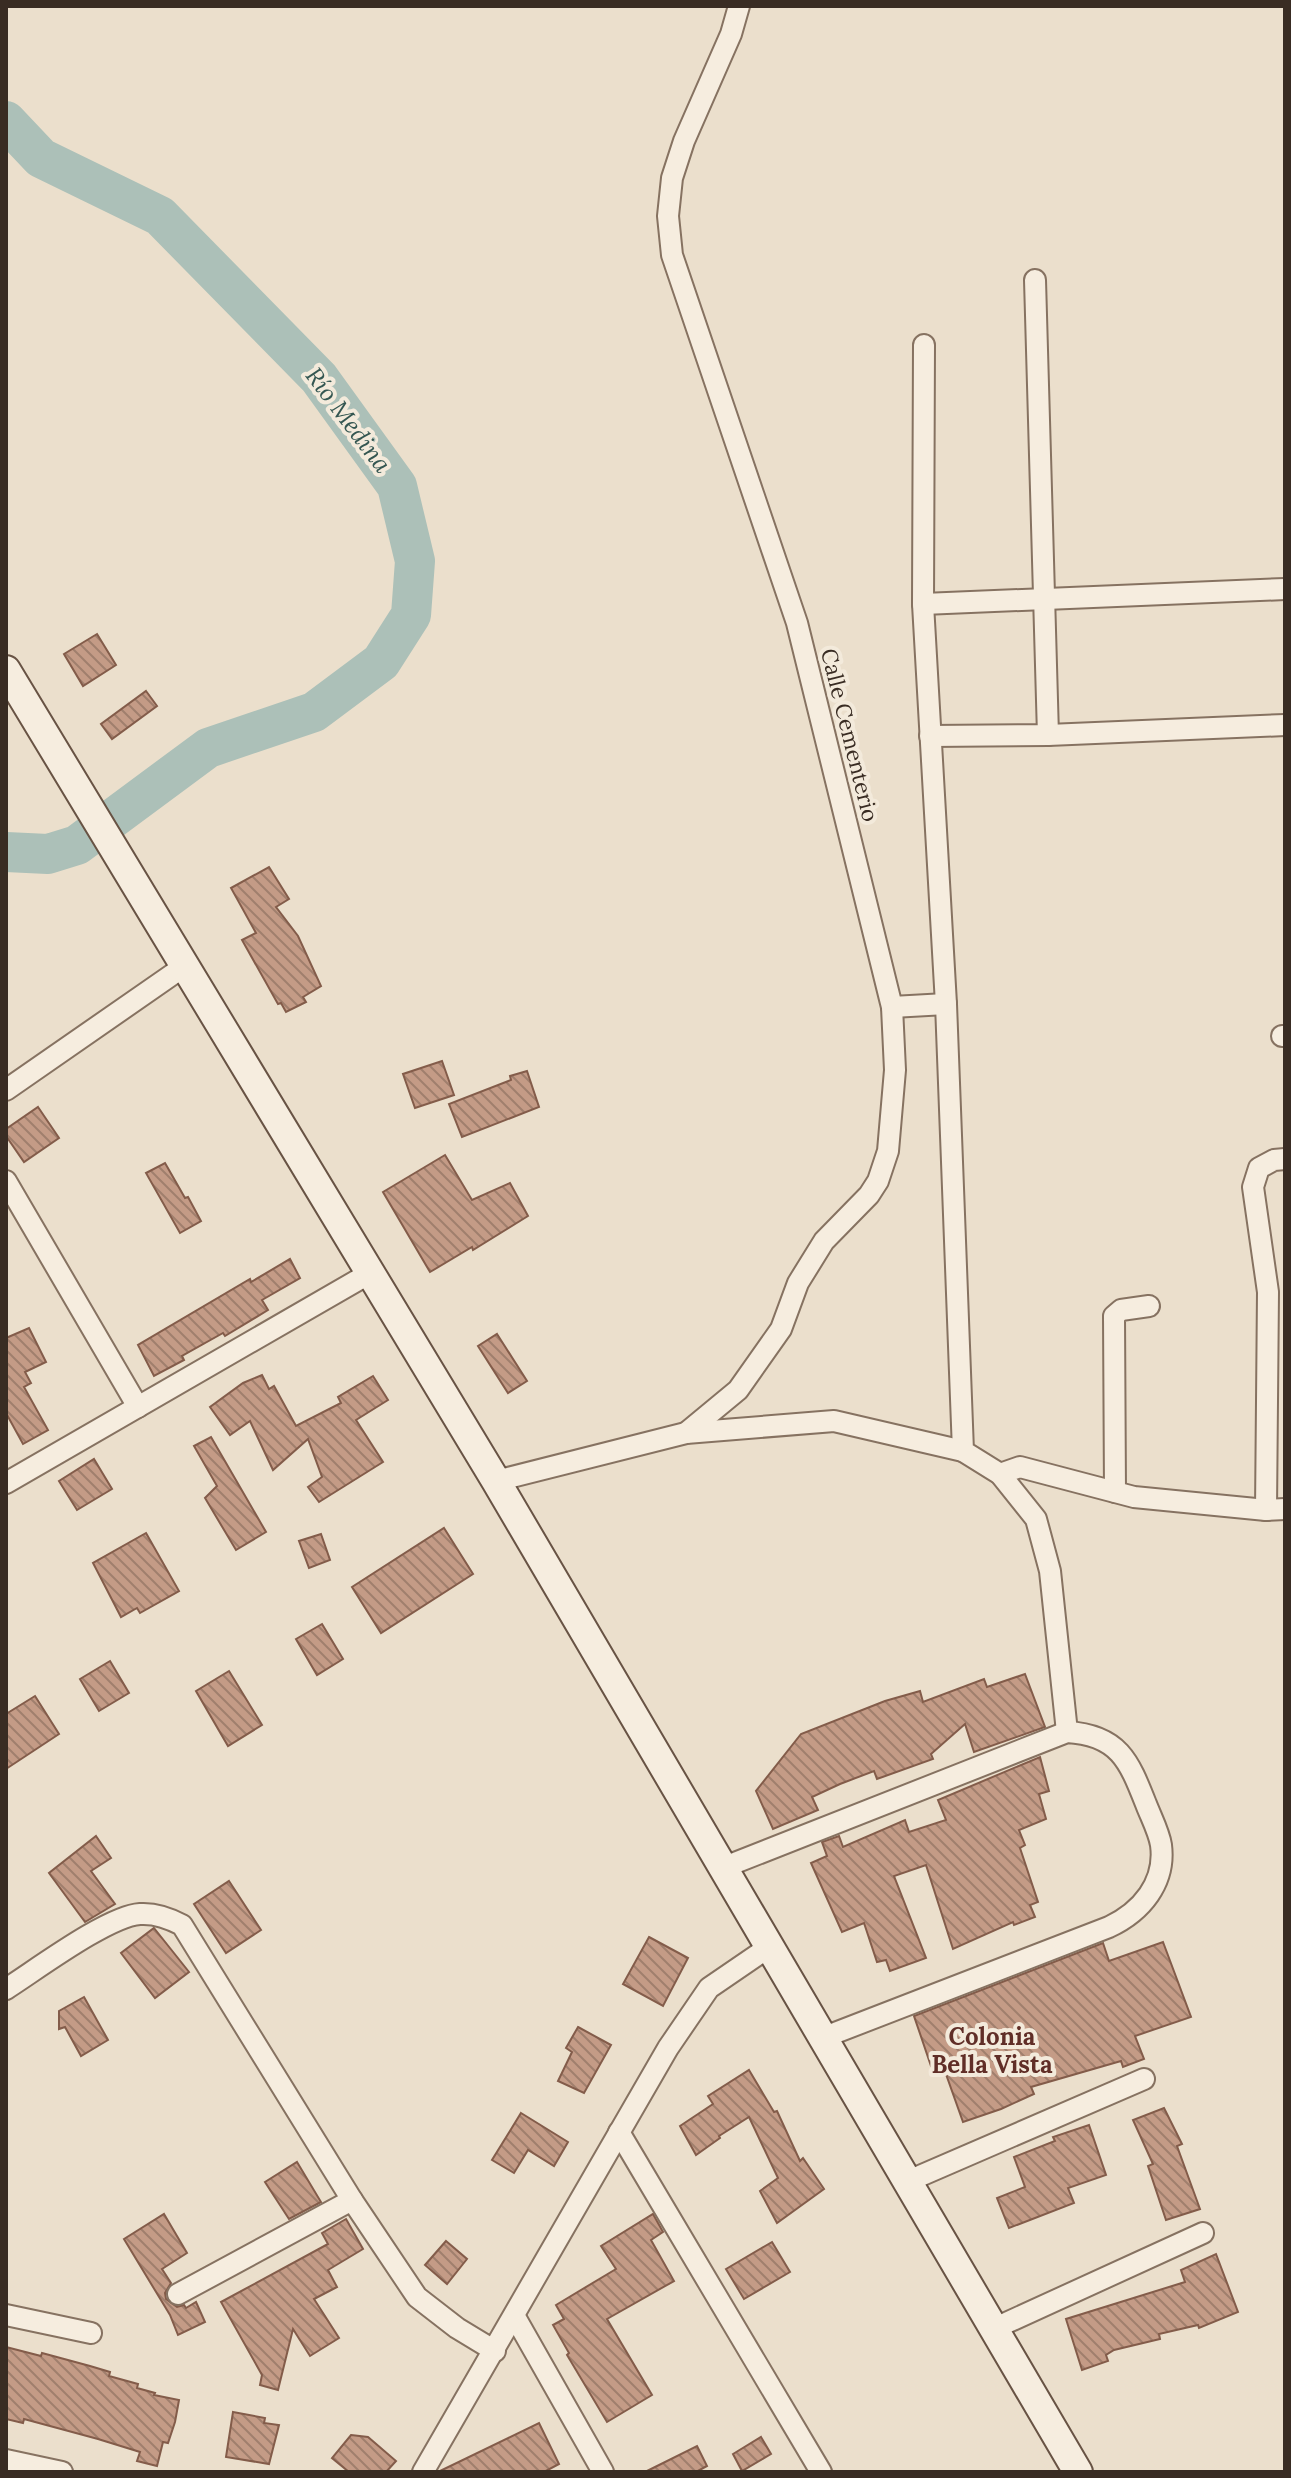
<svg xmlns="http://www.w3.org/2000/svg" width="1291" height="2478" font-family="Lora,serif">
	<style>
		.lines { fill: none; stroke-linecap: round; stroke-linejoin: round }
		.river { stroke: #acc0b8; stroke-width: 40 }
		.building { fill: url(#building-back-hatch); stroke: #835c4a; stroke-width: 2 }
		.minor-casing { stroke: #867261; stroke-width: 24 }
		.secondary-casing { stroke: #685344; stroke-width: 32 }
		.minor { stroke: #f6eddf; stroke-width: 20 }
		.secondary { stroke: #f6eddf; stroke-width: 28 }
		.labels { text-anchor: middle; stroke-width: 8; stroke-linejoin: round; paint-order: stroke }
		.street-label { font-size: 22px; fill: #392c23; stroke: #f3eadb }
		.water-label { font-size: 24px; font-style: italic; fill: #345651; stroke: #f3eadb }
		.neighbourhood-label { font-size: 24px; font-weight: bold; fill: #602e27; stroke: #f3eadb }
	</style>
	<defs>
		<pattern id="building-back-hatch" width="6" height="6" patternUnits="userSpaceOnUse" patternTransform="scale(2)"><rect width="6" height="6" fill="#c49b86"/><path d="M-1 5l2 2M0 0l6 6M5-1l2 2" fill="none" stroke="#a07f6d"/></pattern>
	</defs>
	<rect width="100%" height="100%" fill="#ebdfcc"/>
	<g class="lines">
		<path class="river" d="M6 121 41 158 160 216 319 378 397 486 415 561 411 615 381 662 314 712 208 748 77 845 48 854 6 852"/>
	</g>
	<g class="building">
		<path d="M97 634 116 665 83 686 64 654Z"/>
		<path d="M146 691 157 706 112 739 101 724Z"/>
		<path d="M269 867 289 899 276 907 298 936 321 986 303 997 306 1002 286 1012 281 1003 278 1004 242 940 256 933 231 888Z"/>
		<path d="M442 1061 454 1095 415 1108 403 1074Z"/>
		<path d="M527 1071 539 1107 462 1137 449 1104 511 1080 510 1076Z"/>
		<path d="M38 1107 59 1138 24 1162 6 1136V1129Z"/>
		<path d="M445 1155 472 1200 510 1183 528 1216 473 1250 472 1247 430 1272 383 1192Z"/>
		<path d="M165 1163 185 1198 188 1197 201 1221 180 1233 146 1173Z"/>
		<path d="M290 1259 300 1278 262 1300 268 1310 225 1336 223 1333 182 1356 184 1360 154 1376 138 1345 250 1279 251 1282Z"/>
		<path d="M29 1328 46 1362 25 1372 31 1383 24 1387 48 1430 23 1444 6 1413V1338Z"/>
		<path d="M497 1334 527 1381 508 1393 478 1346Z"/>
		<path d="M262 1375 269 1389 274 1386 296 1426 341 1403 338 1397 373 1376 388 1400 356 1420 383 1462 319 1502 308 1487 322 1477 308 1439 273 1470 250 1421 230 1435 210 1407 243 1383Z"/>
		<path d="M211 1437 266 1532 236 1550 205 1498 217 1486 194 1446Z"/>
		<path d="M94 1459 112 1489 77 1510 59 1481Z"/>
		<path d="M444 1528 473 1574 381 1633 352 1587Z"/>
		<path d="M146 1533 179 1591 140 1613 137 1608 121 1617 93 1563Z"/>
		<path d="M321 1534 330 1560 309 1568 299 1541Z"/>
		<path d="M322 1624 343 1659 317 1675 296 1639Z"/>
		<path d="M110 1661 129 1693 99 1711 80 1679Z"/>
		<path d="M229 1671 262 1725 228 1746 196 1691Z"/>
		<path d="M1025 1674 1045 1727 974 1752 965 1724 931 1754 933 1759 877 1779 874 1771 840 1784 812 1797 818 1810 773 1829 756 1791 801 1734 885 1701 920 1691 923 1702 984 1679 987 1687Z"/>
		<path d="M35 1696 59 1734 6 1769V1714Z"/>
		<path d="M1040 1757 1049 1791 1039 1794 1046 1819 1019 1830 1025 1845 1020 1848 1038 1902 1030 1905 1035 1917 1014 1925 1013 1922 953 1949 926 1865 894 1876 926 1958 890 1971 886 1960 877 1962 864 1923 842 1932 811 1863 827 1856 822 1842 839 1836 843 1847 905 1820 909 1832 946 1820 938 1800Z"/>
		<path d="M96 1836 111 1858 91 1871 115 1904 85 1922 49 1873Z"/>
		<path d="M229 1881 261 1930 226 1953 194 1904Z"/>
		<path d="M154 1928 189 1972 155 1998 121 1953Z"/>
		<path d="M649 1937 688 1958 663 2006 623 1984Z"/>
		<path d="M1163 1942 1191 2017 1135 2036 1144 2059 1123 2067 1121 2061 1031 2087 1034 2094 1001 2109 963 2122 942 2063 931 2066 914 2016 1103 1943 1109 1961Z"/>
		<path d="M84 1997 108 2040 81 2056 65 2027 59 2029V2011Z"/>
		<path d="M578 2027 611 2045 584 2093 558 2081 572 2052 566 2048Z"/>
		<path d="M749 2070 774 2112 777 2111 800 2161 803 2158 824 2189 777 2223 760 2191 778 2178 749 2117 719 2136 720 2138 696 2155 680 2126 713 2104 708 2096Z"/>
		<path d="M1164 2108 1182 2144 1177 2146 1200 2209 1166 2220 1148 2166 1153 2164 1133 2120Z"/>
		<path d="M521 2113 568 2142 554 2166 528 2150 514 2173 492 2160Z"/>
		<path d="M1089 2125 1106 2175 1068 2188 1074 2203 1009 2228 997 2198 1025 2187 1014 2157 1055 2141 1053 2137Z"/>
		<path d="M297 2162 321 2202 289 2219 265 2182Z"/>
		<path d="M164 2214 187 2253 162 2269 171 2283 165 2293 166 2299 177 2307 184 2305 186 2308 196 2302 205 2322 178 2335 170 2315 124 2239Z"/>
		<path d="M653 2214 663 2232 651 2240 674 2281 607 2319 652 2395 607 2422 567 2355 569 2353 553 2325 564 2319 556 2305 616 2269 601 2246Z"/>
		<path d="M346 2219 363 2249 328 2270 337 2287 314 2299 339 2338 310 2356 293 2329 278 2390 260 2385 262 2375 221 2302 328 2244 322 2233Z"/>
		<path d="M446 2241 467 2259 447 2284 425 2265Z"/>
		<path d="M772 2242 790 2272 744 2299 726 2269Z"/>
		<path d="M1216 2254 1238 2312 1199 2328 1198 2325 1159 2334 1160 2339 1114 2350 1106 2355 1108 2361 1082 2370 1066 2319 1185 2282 1181 2270Z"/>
		<path d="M6 2347 41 2356 42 2353 90 2366 110 2372 109 2376 138 2384 137 2388 155 2393 154 2395 179 2400 175 2422 168 2443 163 2442 157 2466 137 2461 140 2452 98 2439 24 2419 23 2423 6 2419Z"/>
		<path d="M233 2412 265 2418 264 2423 279 2425 269 2464 226 2457Z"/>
		<path d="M539 2423 559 2464 544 2472H438Z"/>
		<path d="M351 2435 368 2437 396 2461 386 2472H349L332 2458Z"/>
		<path d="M761 2437 771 2454 742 2471 733 2454Z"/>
		<path d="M697 2446 707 2466 696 2472H645Z"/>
	</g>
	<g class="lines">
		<g class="minor-casing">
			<g id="minor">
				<path d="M1035 280 1048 735"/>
				<path d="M924 345 923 604 946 1004 963 1451 1000 1474 1036 1519 1050 1571 1067 1732"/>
				<path d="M923 604 1285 589"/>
				<path d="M930 736 1048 735 1285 725"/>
				<path d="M892 1007 946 1004"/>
				<path d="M1282 1036H1285"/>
				<path d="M6 1090 186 965"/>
				<path d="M6 1181 138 1407"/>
				<path d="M686 1433 738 1390 781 1329 798 1283 824 1241 869 1195 878 1181 888 1151 895 1070 892 1007 797 623 672 255 668 216 672 178 684 141 731 34 739 6"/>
				<path d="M1000 1474 1020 1467 1134 1497 1266 1510 1285 1509"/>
				<path d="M496 1481 686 1433 834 1421 963 1451"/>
				<path d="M6 1483 370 1273"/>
				<path d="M1115 1492 1114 1316 1121 1310 1149 1306"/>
				<path d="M1266 1510 1268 1292 1253 1187 1259 1168 1274 1160 1285 1159"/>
				<path d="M722 1868 1067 1732C1119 1735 1129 1761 1146 1804 1151 1817 1159 1832 1161 1845 1166 1883 1141 1912 1109 1927L822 2038"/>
				<path d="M6 1989C36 1970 108 1916 140 1914 155 1913 169 1918 182 1925L352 2200 178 2294"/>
				<path d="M619 2132 821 2472"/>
				<path d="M906 2182 1144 2079"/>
				<path d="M352 2200 417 2297 457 2328 495 2351"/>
				<path d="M6 2315 91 2333"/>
				<path d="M515 2317 603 2472"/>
				<path d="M993 2329 1203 2233"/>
				<path d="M6 2460 62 2472"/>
				<path d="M423 2472 668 2048 709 1988 769 1947"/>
			</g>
		</g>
		<g class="secondary-casing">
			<path id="secondary" d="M6 670 496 1481 1078 2472"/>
		</g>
		<use href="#minor" class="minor"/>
		<use href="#secondary" class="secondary"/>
	</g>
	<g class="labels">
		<g class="street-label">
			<text transform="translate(850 735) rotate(76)" y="8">Calle Cementerio</text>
		</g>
		<g class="water-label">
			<text transform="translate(348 420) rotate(53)" y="8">Río Medina</text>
		</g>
		<g class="neighbourhood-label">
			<text x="992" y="2045">Colonia<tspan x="992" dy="28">Bella Vista</tspan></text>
		</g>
	</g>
	<rect width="1291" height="2478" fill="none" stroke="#392c23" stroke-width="16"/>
</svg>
